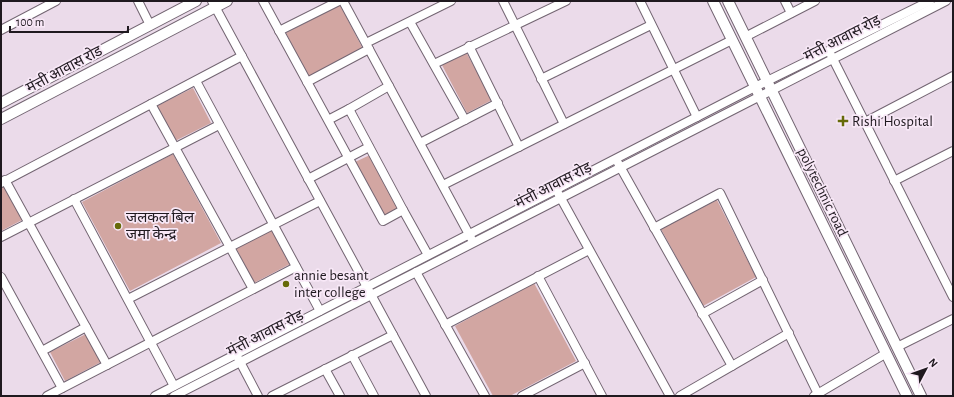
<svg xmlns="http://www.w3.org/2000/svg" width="954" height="397" font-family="'Alegreya Sans','Noto Sans Devanagari',sans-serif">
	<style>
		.park { fill: #d2a6a2 }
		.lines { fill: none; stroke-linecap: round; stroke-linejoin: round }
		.minor-casing { stroke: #736572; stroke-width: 10 }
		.tertiary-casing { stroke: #736572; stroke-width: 12 }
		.minor { stroke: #fff; stroke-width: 8 }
		.tertiary { stroke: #fff; stroke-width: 10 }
		.poi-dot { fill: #666a09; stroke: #f8e8f7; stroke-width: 1.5 }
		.labels { text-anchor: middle; stroke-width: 3.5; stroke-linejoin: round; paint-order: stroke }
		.street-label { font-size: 15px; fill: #1f191f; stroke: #f8e8f7 }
		.poi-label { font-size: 15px; fill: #1f191f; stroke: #f8e8f7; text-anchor: start }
	</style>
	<rect width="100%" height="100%" fill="#ebdbea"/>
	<g class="park">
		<path d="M340 5 363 49 308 77 286 33Z"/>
		<path d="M466 52 492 100 467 113 442 65Z"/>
		<path d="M193 88 211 123 175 141 157 106Z"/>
		<path d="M173 154 221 243 130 291 82 202Z"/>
		<path d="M370 155 399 209 384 216 355 162Z"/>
		<path d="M4 185 22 220 1 231V187Z"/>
		<path d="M717 200 756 277 703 306 661 229Z"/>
		<path d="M272 229 290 264 254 283 236 248Z"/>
		<path d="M534 283 576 361 510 396H493L455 326Z"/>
		<path d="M86 334 101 362 65 381 50 352Z"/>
	</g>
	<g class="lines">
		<g class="minor-casing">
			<g id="minor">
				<path d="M138 1 150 25"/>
				<path d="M212 1 426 396"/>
				<path d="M263 1 383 221 403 210 349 109 328 120"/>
				<path d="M343 1 471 238"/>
				<path d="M503 1 564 124"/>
				<path d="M640 1 697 117"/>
				<path d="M785 1 791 13"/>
				<path d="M410 22 465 120"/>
				<path d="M1 30 56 1"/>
				<path d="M279 31 339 1"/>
				<path d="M745 37 815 1"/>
				<path d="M366 43 451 1"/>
				<path d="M469 46 519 147"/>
				<path d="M831 55 953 297"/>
				<path d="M434 64 566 1"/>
				<path d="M541 79 651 25"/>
				<path d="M196 81 320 311"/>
				<path d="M307 82 369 49"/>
				<path d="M151 104 253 289"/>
				<path d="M349 109 389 86"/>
				<path d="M865 122 953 76"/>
				<path d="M420 143 498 103"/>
				<path d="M618 163 732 366"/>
				<path d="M308 179 369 147"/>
				<path d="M5 180 107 365"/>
				<path d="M894 181 953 151"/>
				<path d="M1 183 242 56"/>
				<path d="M443 185 732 40"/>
				<path d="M558 193 670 396"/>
				<path d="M74 199 174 386"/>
				<path d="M403 210 428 255"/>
				<path d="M654 228 720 193 819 396"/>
				<path d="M1 237 219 125"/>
				<path d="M416 272 485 396"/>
				<path d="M538 276 602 396"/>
				<path d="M1 277 62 388"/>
				<path d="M128 299 320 201"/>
				<path d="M702 314 763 280"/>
				<path d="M445 325 589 250"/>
				<path d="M897 347 953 319"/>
				<path d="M42 351 86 327"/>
				<path d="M352 355 374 396"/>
				<path d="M238 358 258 396"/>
				<path d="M325 369 340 396"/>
				<path d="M47 396 296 267"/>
				<path d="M155 396 755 87 930 1"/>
				<path d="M174 396 946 1"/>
				<path d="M272 396 393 335"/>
				<path d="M522 396 585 363"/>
				<path d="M680 396 789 333"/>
				<path d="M814 396 885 354"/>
			</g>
		</g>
		<g class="tertiary-casing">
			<g id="tertiary">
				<path d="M713 1 907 396"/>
				<path d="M728 1 921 396"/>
				<path d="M1 103 196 1"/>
				<path d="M1 119 227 1"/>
			</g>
		</g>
		<use href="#minor" class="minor"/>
		<use href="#tertiary" class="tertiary"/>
	</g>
	<g class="poi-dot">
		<path d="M841 115h4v4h4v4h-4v4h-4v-4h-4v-4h4z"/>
		<circle cx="118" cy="226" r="4"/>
		<circle cx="286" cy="284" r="4"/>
	</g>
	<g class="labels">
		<g class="street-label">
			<text transform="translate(842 38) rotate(-27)" y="5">मंत्ती आवास रोड़</text>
			<text transform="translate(64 69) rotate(-28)" y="5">मंत्ती आवास रोड</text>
			<text transform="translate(553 185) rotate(-27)" y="5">मंत्ती आवास रोड़</text>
			<text transform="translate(823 192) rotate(64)" y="5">polytechnic road</text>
			<text transform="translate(265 333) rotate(-27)" y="5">मंत्ती आवास रोड़</text>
		</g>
		<g class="poi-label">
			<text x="852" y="126">Rishi Hospital</text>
			<text x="126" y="222">जलकल बिल<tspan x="126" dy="17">जमा केन्द्र</tspan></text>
			<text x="294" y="280">annie besant<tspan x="294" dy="17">inter college</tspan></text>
		</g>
	</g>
	<rect width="954" height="397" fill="none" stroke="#1f191f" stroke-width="4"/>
	<g transform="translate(926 369) rotate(49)" stroke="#f8e8f7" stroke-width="3" paint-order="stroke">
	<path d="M0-3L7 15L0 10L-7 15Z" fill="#1f191f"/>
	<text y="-6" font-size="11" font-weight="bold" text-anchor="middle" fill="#1f191f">N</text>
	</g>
	<path d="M10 26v6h118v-6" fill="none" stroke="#1f191f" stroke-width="2"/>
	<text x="16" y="26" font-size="12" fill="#1f191f" stroke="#f8e8f7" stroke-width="3" paint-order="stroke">100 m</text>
</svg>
